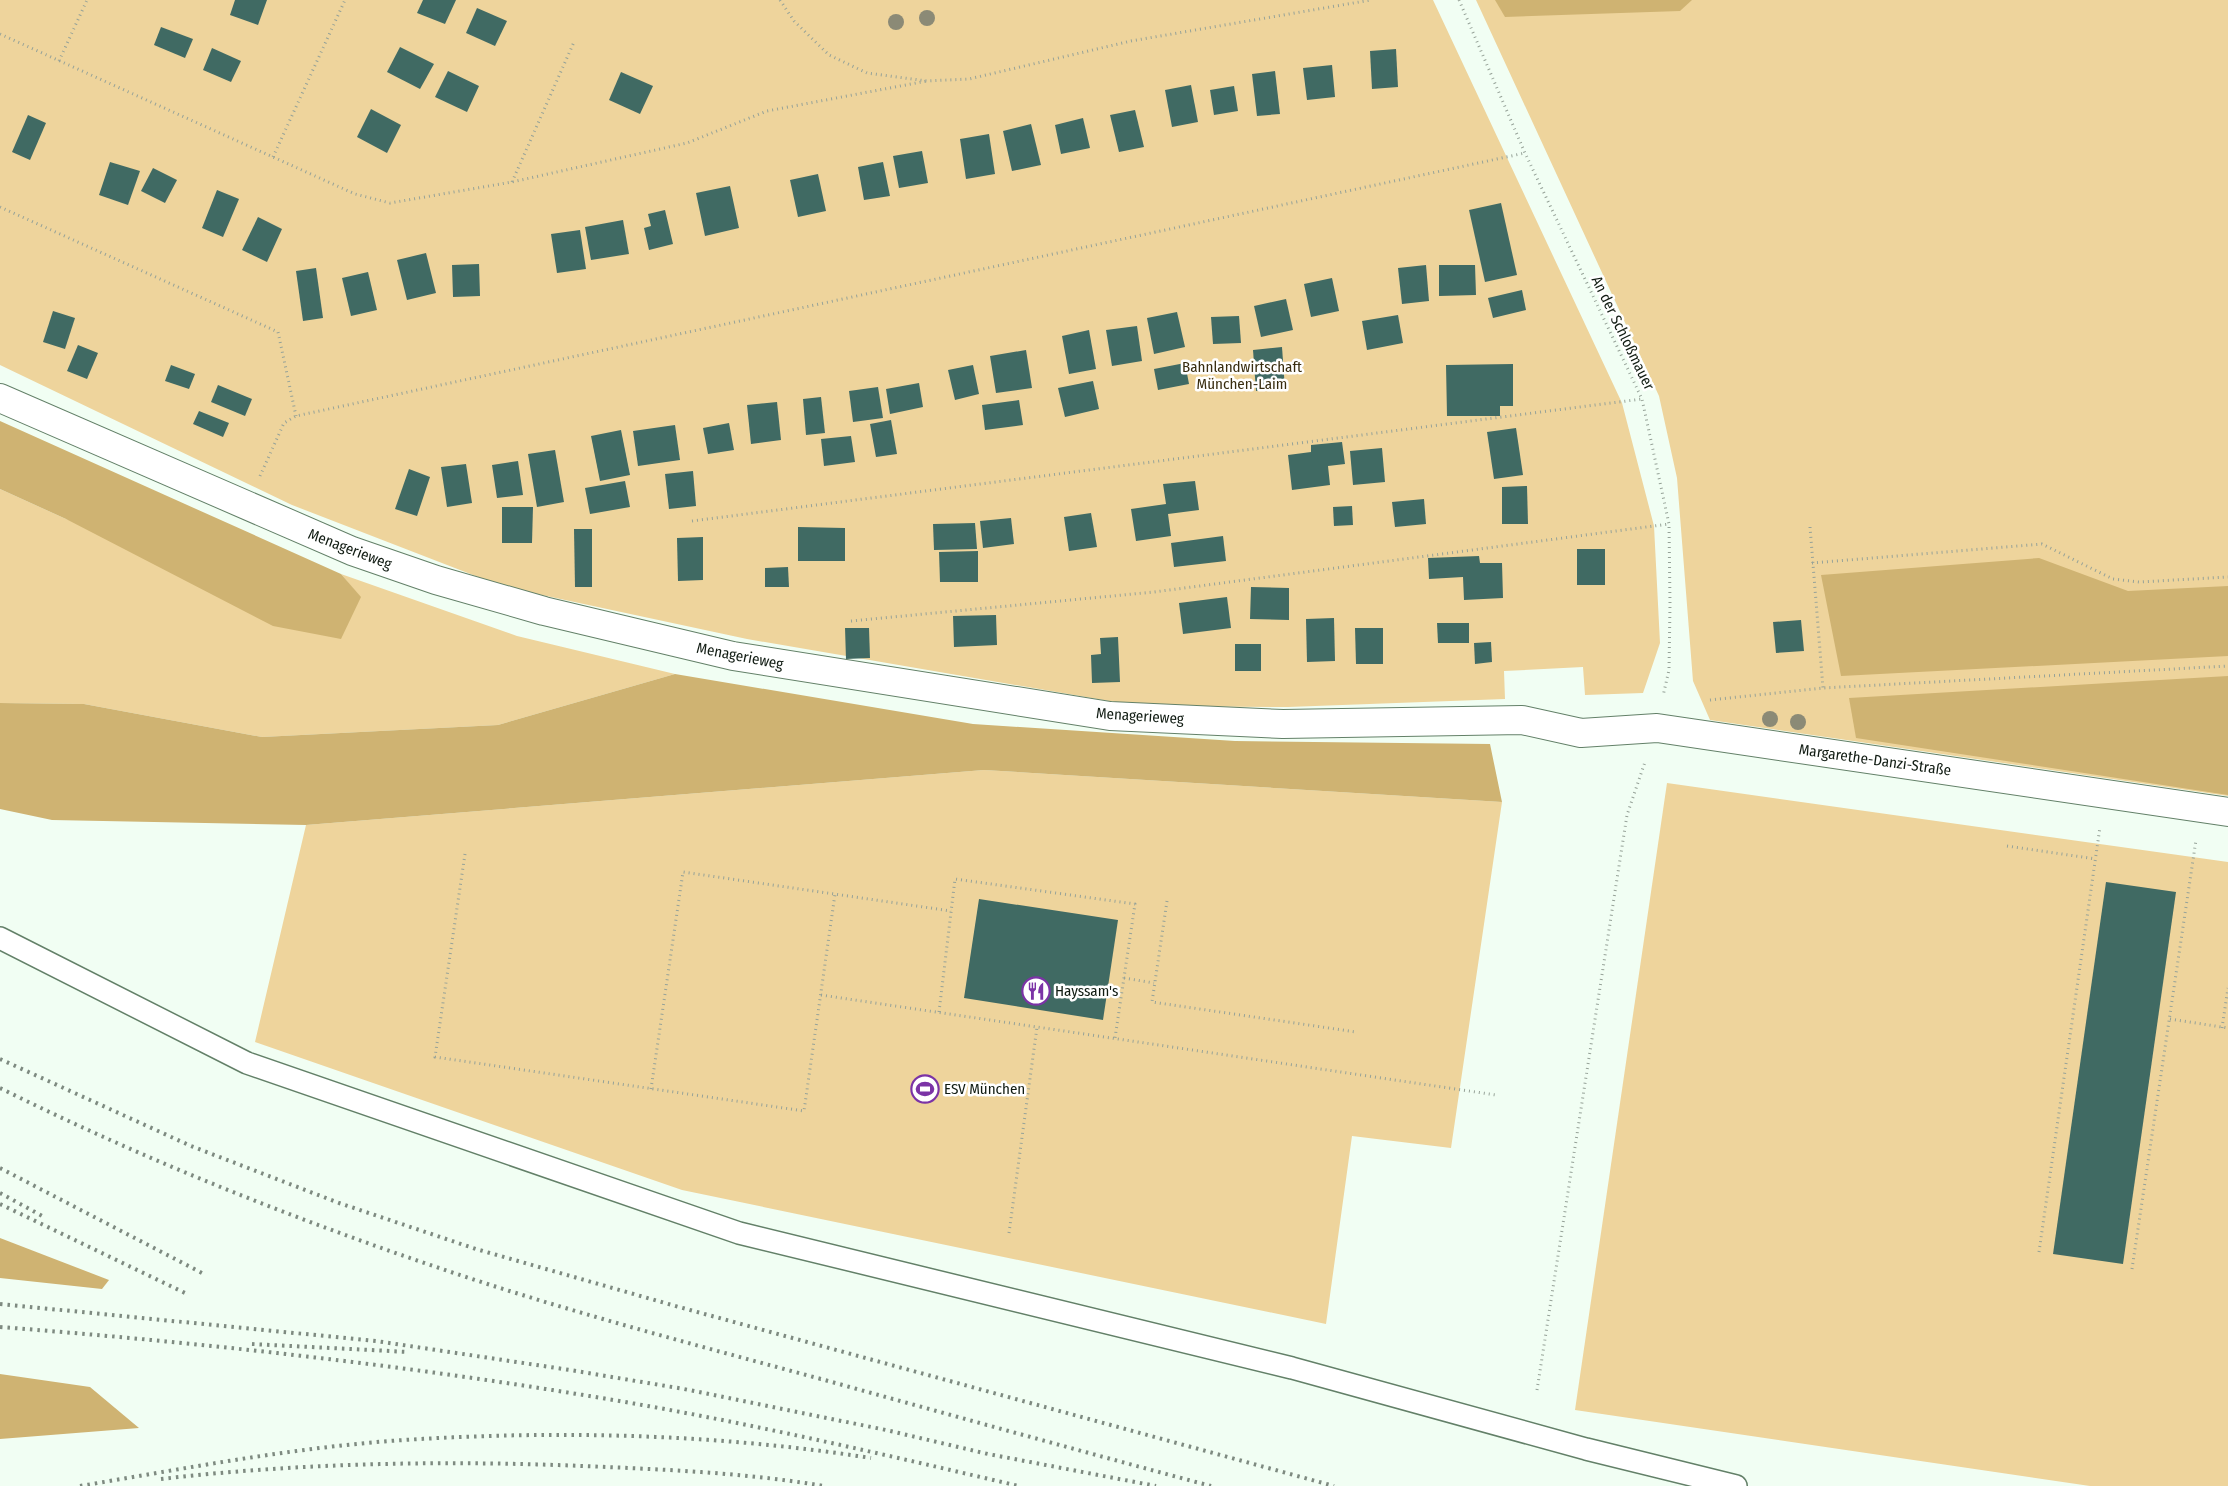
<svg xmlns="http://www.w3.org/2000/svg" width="2228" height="1486" font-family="'Fira Sans Condensed',sans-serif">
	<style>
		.green { fill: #eed49c }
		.forest { fill: #cfb372 }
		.building { fill: #406a63 }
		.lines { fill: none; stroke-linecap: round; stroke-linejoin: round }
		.lane-casing { stroke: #638068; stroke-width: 24 }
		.street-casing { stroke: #638068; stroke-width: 30 }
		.path { stroke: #96a298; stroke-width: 3; stroke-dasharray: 1 4; stroke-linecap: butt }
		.lane { stroke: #fff; stroke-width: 21 }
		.street { stroke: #fff; stroke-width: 28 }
		.rail { stroke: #7e8a80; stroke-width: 4; stroke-dasharray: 2.5 5; stroke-linecap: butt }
		.tree { fill: #8b8a76 }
		.labels { text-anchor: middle; stroke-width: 5; stroke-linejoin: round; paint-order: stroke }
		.street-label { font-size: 15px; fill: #101b12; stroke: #fff }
		.park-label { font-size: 15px; fill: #382c0f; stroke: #fff }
		.poi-label { font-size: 15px; fill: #101b12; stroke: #fff; text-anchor: start }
	</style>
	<rect width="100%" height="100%" fill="#f1fef3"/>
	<g class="green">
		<path d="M0 0H1433L1622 403 1654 526 1660 643 1643 693 1585 695 1583 667 1504 671 1505 699 1288 707 1138 706 747 639 504 587 292 505 0 365Z"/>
		<path d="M1476 0H2228V796L1710 720 1693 681 1677 478 1659 396Z"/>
		<path d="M0 489 66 519 360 597 341 574 517 636 675 674 498 725 262 737 84 704 0 703Z"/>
		<path d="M984 770 1502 802 1451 1148 1352 1136 1326 1324 682 1190 255 1042 306 825Z"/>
		<path d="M1667 783 2228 862V1486H2090L1575 1410Z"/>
	</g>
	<g class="forest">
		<path d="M1495 0H1692L1680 11 1505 17Z"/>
		<path d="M0 421 341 574 361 597 341 639 273 626 66 519 0 489Z"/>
		<path d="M2039 558 2128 591 2228 586V656L1841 676 1821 575Z"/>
		<path d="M675 674 973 724 1235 741 1490 744 1502 802 984 770 306 825 52 820 0 809V703L84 704 262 737 498 725Z"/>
		<path d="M2228 676V795L1856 738 1849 698Z"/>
		<path d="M0 1238 109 1280 102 1289 0 1278Z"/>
		<path d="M0 1374 90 1387 139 1428 0 1439Z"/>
	</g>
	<g class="building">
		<path d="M235 0H267L258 25 230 15Z"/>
		<path d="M423 0H456L445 24 417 13Z"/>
		<path d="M477 8 507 21 495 46 466 33Z"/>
		<path d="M161 27 193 39 185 58 154 45Z"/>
		<path d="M400 47 434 64 420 89 387 72Z"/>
		<path d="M212 48 241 61 231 82 203 70Z"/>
		<path d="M1396 49 1398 87 1372 89 1370 51Z"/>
		<path d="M1332 65 1335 97 1307 100 1303 68Z"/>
		<path d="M448 71 479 86 467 112 435 97Z"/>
		<path d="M1275 71 1280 114 1257 116 1252 74Z"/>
		<path d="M621 72 653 86 640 114 609 100Z"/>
		<path d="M1191 85 1198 122 1172 127 1165 90Z"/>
		<path d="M1234 86 1238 111 1214 115 1210 90Z"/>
		<path d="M371 109 401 125 387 153 357 137Z"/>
		<path d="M1135 110 1144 147 1119 152 1110 115Z"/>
		<path d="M28 115 46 123 30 160 12 152Z"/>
		<path d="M1083 118 1090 148 1061 154 1055 125Z"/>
		<path d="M1031 124 1041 165 1012 171 1003 131Z"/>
		<path d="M989 134 995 174 966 179 960 139Z"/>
		<path d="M922 151 928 183 899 188 893 156Z"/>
		<path d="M110 162 140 171 128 205 99 195Z"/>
		<path d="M883 162 890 196 864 200 858 167Z"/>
		<path d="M153 168 177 180 165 203 141 191Z"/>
		<path d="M818 174 826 211 798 217 790 180Z"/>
		<path d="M730 186 739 228 705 236 696 193Z"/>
		<path d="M217 190 239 199 223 237 202 228Z"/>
		<path d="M1501 203 1517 275 1485 282 1469 210Z"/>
		<path d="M665 210 673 244 649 250 644 228 651 226 648 214Z"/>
		<path d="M258 217 282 229 267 262 242 250Z"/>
		<path d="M623 220 629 254 591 260 585 227Z"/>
		<path d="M580 230 586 269 557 273 551 234Z"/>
		<path d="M426 253 436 293 407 300 397 260Z"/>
		<path d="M479 264 480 296 453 297 452 265Z"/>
		<path d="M1426 265 1429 301 1402 304 1398 268Z"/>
		<path d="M1439 265H1475L1476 295 1439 296Z"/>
		<path d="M316 268 323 318 303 321 296 271Z"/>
		<path d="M368 272 377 310 351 316 342 278Z"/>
		<path d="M1332 278 1339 311 1311 317 1304 284Z"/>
		<path d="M1522 290 1526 310 1493 318 1488 298Z"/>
		<path d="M1286 299 1293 330 1261 337 1254 306Z"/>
		<path d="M53 311 75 318 65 349 43 342Z"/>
		<path d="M1177 312 1185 347 1154 354 1147 318Z"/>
		<path d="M1398 315 1403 343 1367 350 1362 321Z"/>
		<path d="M1239 316 1241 343 1213 344 1211 317Z"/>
		<path d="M1137 326 1142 361 1112 366 1106 330Z"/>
		<path d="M1089 330 1096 369 1069 374 1062 336Z"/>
		<path d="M78 345 98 353 87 379 67 371Z"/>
		<path d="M1282 347 1285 389 1256 391 1253 350Z"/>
		<path d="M1026 350 1032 388 996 393 990 356Z"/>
		<path d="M1185 363 1189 384 1158 390 1154 369Z"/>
		<path d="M1513 364V406H1500V416H1447L1446 365Z"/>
		<path d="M171 365 195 374 189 389 165 381Z"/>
		<path d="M973 365 979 394 955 400 948 370Z"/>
		<path d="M1093 381 1099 409 1065 417 1058 388Z"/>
		<path d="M919 383 923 407 890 414 886 389Z"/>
		<path d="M218 385 252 399 245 416 211 402Z"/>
		<path d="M878 387 883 418 853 422 849 391Z"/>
		<path d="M821 397 825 433 806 435 803 399Z"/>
		<path d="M1019 400 1023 425 985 430 982 405Z"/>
		<path d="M777 402 781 440 751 444 747 405Z"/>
		<path d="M199 411 229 423 223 437 193 424Z"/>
		<path d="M891 420 897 454 876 457 870 424Z"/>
		<path d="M729 423 734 450 708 454 703 428Z"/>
		<path d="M675 425 680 460 638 466 633 431Z"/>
		<path d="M1516 428 1523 475 1494 479 1487 432Z"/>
		<path d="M621 430 630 475 600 481 591 436Z"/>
		<path d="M851 436 855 462 824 466 821 439Z"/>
		<path d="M1342 442 1345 464 1328 466 1330 485 1292 490 1288 455 1311 452V445Z"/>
		<path d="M1382 448 1385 482 1353 485 1350 451Z"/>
		<path d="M555 450 564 502 537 507 528 454Z"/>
		<path d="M518 461 523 495 497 498 492 465Z"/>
		<path d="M466 464 472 503 447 507 441 467Z"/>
		<path d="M409 469 430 477 417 516 395 509Z"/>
		<path d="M693 471 696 506 669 509 665 474Z"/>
		<path d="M625 481 630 507 590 514 585 488Z"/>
		<path d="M1195 481 1199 510 1168 514 1171 536 1136 541 1131 509 1166 504 1163 484Z"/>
		<path d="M1527 486 1528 524H1502V487Z"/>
		<path d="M1424 499 1426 524 1395 527 1392 502Z"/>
		<path d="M1352 506 1353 525 1334 526 1333 507Z"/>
		<path d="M502 507H533L532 543H502Z"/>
		<path d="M1091 513 1097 547 1069 551 1064 517Z"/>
		<path d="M1011 518 1014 544 983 548 980 521Z"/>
		<path d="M975 523 977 549 934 550 933 524Z"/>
		<path d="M798 527 845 528V561H798Z"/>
		<path d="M574 529H592V587H575Z"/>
		<path d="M1223 536 1226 561 1174 567 1171 543Z"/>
		<path d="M703 537V580L678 581 677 538Z"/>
		<rect x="1577" y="549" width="28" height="36"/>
		<path d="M978 551V582H940L939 552Z"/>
		<path d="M1479 556 1480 563H1502L1503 598 1464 600 1463 577 1429 579 1428 558Z"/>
		<path d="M788 567 789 587H765V568Z"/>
		<path d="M1251 587 1289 588V620L1250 619Z"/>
		<path d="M1227 597 1231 628 1183 634 1179 603Z"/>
		<path d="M996 615 997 645 954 647 953 616Z"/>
		<path d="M1334 618 1335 661 1307 662 1306 619Z"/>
		<path d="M1801 620 1804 651 1776 653 1773 622Z"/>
		<path d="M1437 623H1469V643H1438Z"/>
		<path d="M845 628H869L870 658 846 659Z"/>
		<path d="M1355 628H1383V664H1356Z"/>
		<path d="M1118 637 1120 682 1092 683 1091 655 1101 654 1100 638Z"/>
		<path d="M1491 642 1492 662 1475 664 1474 643Z"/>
		<rect x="1235" y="644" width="26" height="27"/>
		<path d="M2106 882 2176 892 2123 1264 2053 1254Z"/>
		<path d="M979 899 1118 920 1103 1020 964 998Z"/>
	</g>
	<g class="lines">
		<g class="lane-casing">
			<path id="lane" d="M0 938 247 1063 739 1233 1292 1368 1586 1449 1736 1486"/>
		</g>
		<g class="street-casing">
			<path id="street" d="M0 398 352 551 436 580 544 611 733 656 1110 716 1283 724 1522 720 1581 733 1657 728 2228 812"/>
		</g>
		<g class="path">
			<path d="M780 0 794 21 829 55 867 73 927 81 969 79 1131 41 1371 0"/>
			<path d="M1459 0 1525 153 1642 399 1669 524 1670 604 1669 670 1663 696"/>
			<path d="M0 34 355 194 390 203 512 182 687 143 767 111 927 81"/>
			<path d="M59 61 87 0"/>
			<path d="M273 157 345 0"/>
			<path d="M512 182 574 42"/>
			<path d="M0 207 278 332 296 416"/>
			<path d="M260 476 284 423 296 416 1525 153"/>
			<path d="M692 521 1642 399"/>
			<path d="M1810 527 1823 688"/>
			<path d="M1812 563 2042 544 2113 579 2139 582 2228 577"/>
			<path d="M851 621 1154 592 1669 524"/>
			<path d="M1710 700 1823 688 2228 666"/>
			<path d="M2007 846 2096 859"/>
			<path d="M465 854 435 1057 804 1111 835 894"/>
			<path d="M1167 901 1152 1002 1356 1032"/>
			<path d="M1124 978 1154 983"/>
			<path d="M821 995 1496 1095"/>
			<path d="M939 1012 955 879 1135 904 1115 1038"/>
			<path d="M2170 1019 2228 1028"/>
			<path d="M2222 1028 2228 988"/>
			<path d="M651 1089 683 872 951 911"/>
			<path d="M1009 1233 1037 1027"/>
			<path d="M2039 1252 2100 827"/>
			<path d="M2132 1269 2196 840"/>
			<path d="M1537 1390 1627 815 1645 762"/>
		</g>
		<use href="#lane" class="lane"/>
		<use href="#street" class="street"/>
		<g class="rail">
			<path d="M0 1059 191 1146 339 1203 476 1249 679 1307 1334 1486"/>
			<path d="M0 1088C151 1163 309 1225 469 1278 585 1316 703 1347 821 1379 951 1415 1080 1451 1211 1486"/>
			<path d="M0 1168 202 1273"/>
			<path d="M0 1193 46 1218"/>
			<path d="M0 1204 185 1293"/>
			<path d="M0 1304 376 1341 570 1370 684 1389 886 1430 988 1454 1156 1486"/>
			<path d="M0 1327C220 1344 441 1369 659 1408 780 1430 899 1458 1019 1486"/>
			<path d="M252 1344 409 1352"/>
			<path d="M161 1479C308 1462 458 1460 606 1467 678 1470 753 1474 824 1486"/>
			<path d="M80 1486C188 1468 296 1447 404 1440 560 1430 717 1434 871 1458"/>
		</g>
	</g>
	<g class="tree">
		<circle cx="927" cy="18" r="8"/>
		<circle cx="896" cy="22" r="8"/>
		<circle cx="1770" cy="719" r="8"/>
		<circle cx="1798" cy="722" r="8"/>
	</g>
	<defs>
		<g id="restaurant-ring" transform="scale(1.4375)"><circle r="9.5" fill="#fff" stroke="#7b33a6" stroke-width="1.5"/><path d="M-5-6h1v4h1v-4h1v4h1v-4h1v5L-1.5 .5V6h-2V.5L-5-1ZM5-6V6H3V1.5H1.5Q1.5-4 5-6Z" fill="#7b33a6"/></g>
		<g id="stadium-ring" transform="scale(1.4375)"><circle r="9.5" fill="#fff" stroke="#7b33a6" stroke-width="1.5"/><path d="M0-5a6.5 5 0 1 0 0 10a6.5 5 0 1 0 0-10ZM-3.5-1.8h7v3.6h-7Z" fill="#7b33a6"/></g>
	</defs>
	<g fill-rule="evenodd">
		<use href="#restaurant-ring" x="1036" y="991"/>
		<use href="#stadium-ring" x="925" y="1089"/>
	</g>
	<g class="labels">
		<g class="street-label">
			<text transform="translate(1623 333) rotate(64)" y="5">An der Schloßmauer</text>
			<text transform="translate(350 549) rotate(21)" y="5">Menagerieweg</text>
			<text transform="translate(740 656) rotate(11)" y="5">Menagerieweg</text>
			<text transform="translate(1140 716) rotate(4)" y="5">Menagerieweg</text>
			<text transform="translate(1875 760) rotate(8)" y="5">Margarethe-Danzi-Straße</text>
		</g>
		<g class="park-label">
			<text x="1242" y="372">Bahnlandwirtschaft<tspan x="1242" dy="17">München-Laim</tspan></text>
		</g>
		<g class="poi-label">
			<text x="1055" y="996">Hayssam's</text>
			<text x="944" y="1094">ESV München</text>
		</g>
	</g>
</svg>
